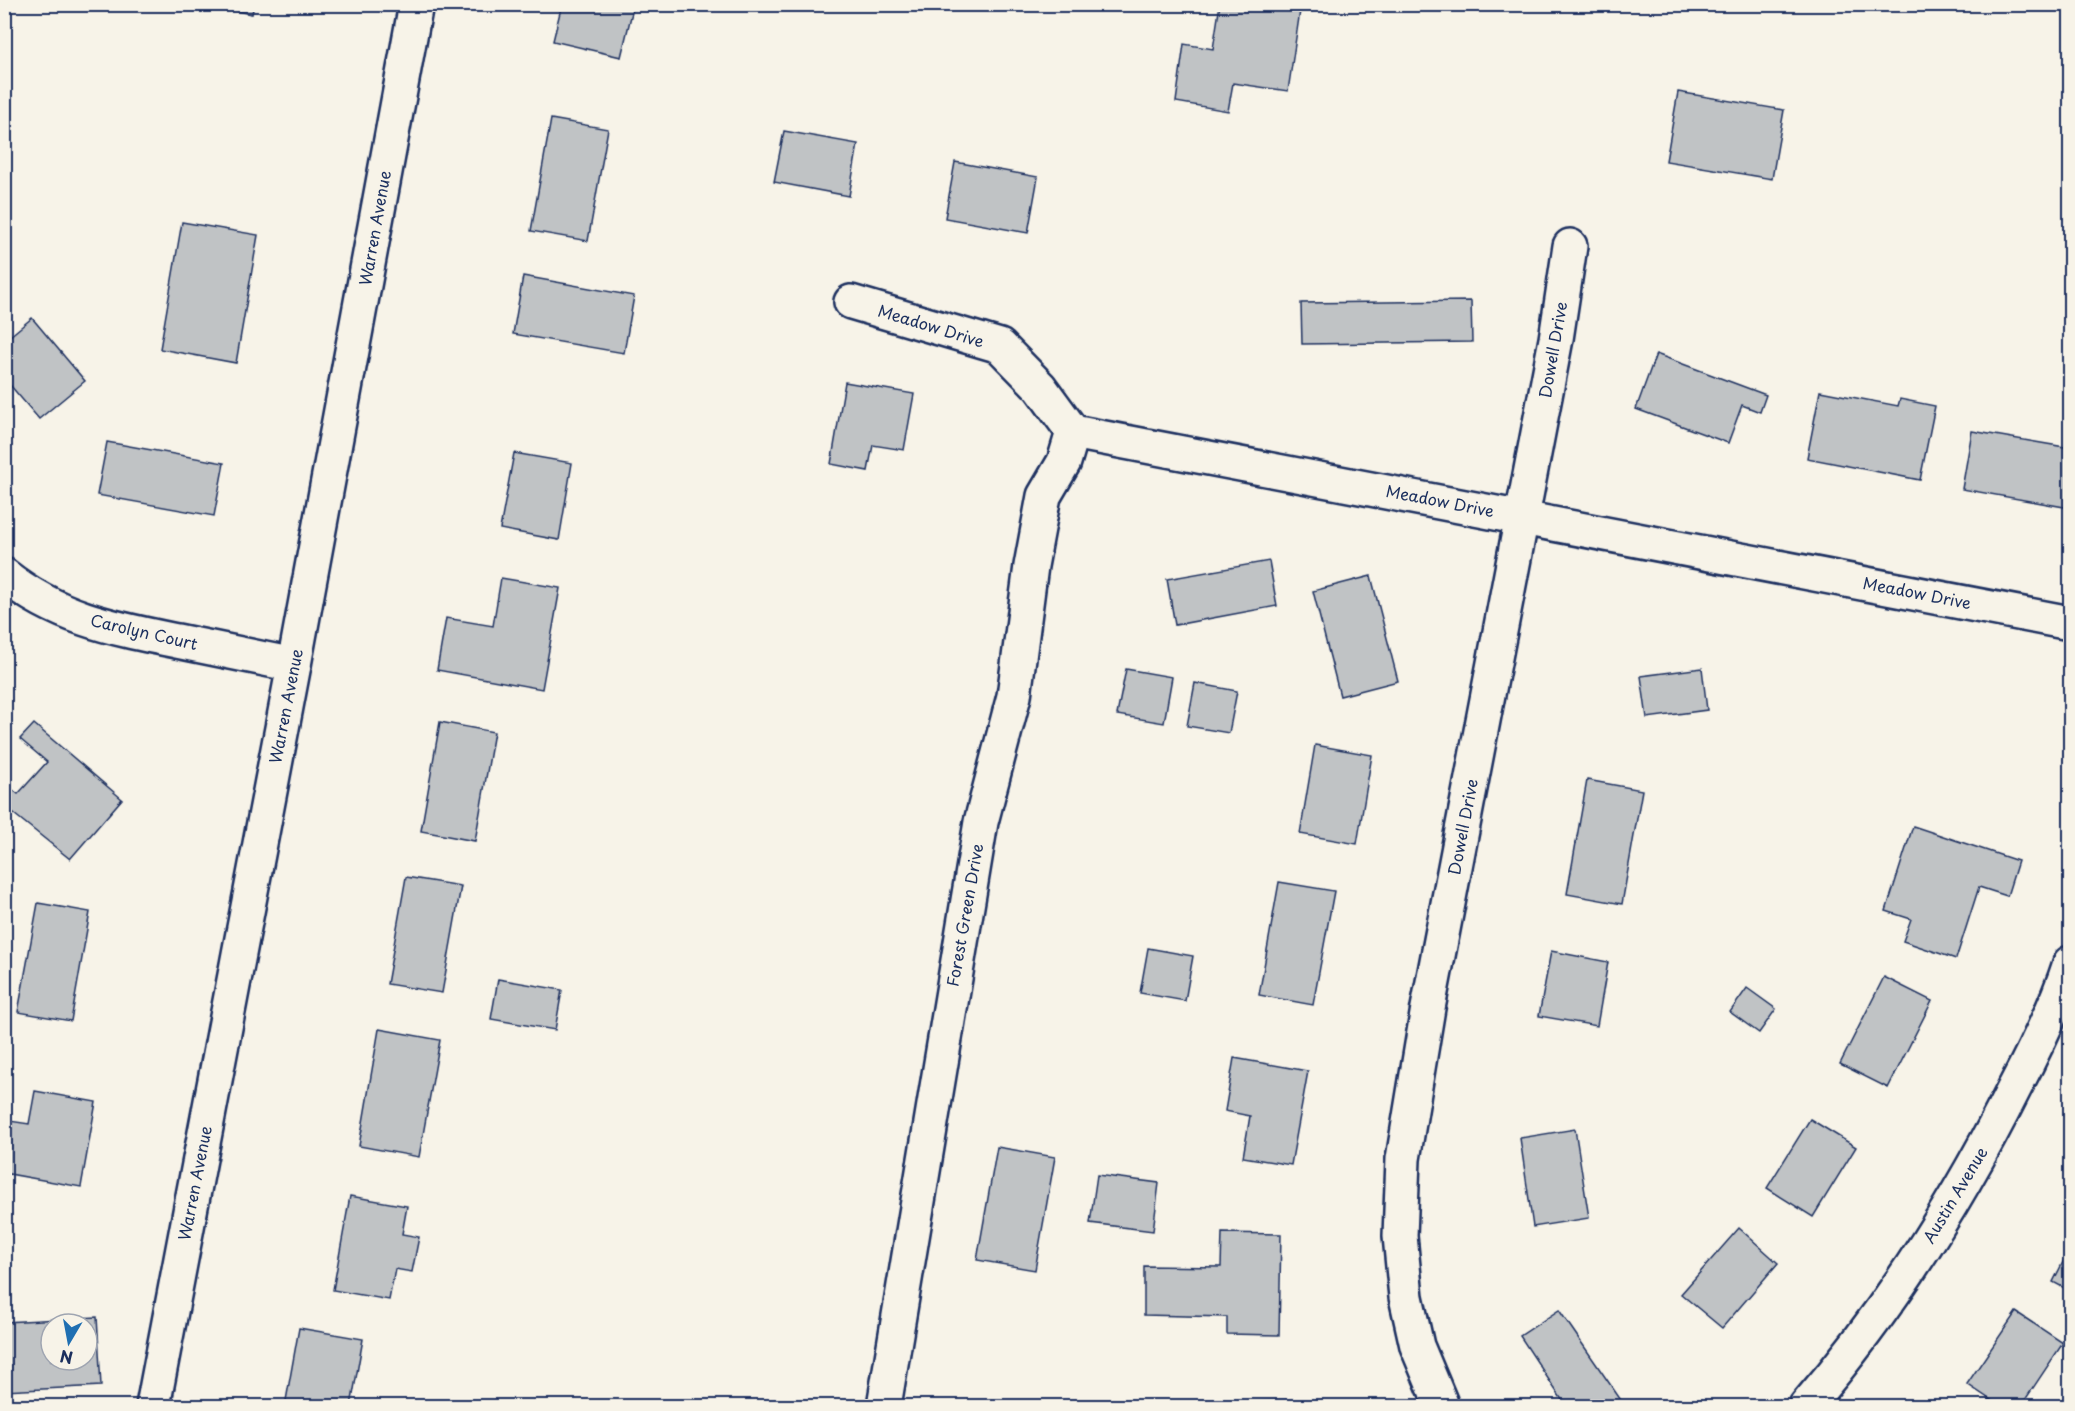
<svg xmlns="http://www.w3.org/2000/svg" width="2075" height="1411" font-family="'Playpen Sans',sans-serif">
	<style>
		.building { fill: #c0c3c5; stroke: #1b2f5e; stroke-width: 1.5; fill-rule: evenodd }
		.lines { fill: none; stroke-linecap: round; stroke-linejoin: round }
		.street-casing { stroke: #1b2f5e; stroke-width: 38 }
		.street { stroke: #f7f3e8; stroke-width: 33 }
		.labels { text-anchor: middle; stroke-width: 5; stroke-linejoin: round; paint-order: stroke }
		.street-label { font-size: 16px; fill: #1b2f5e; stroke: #f7f3e8 }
	</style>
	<rect width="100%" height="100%" fill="#f7f3e8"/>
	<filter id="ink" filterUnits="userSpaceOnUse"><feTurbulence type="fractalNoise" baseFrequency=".0167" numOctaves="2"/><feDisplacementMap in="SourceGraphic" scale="12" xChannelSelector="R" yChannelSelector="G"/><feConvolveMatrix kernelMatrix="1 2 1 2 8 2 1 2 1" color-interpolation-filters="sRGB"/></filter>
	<g filter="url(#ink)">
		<g class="building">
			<path d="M200 4H254L252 14Z"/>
			<path d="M562 4H634L621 57 553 41Z"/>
			<path d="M1220 4H1301L1288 91 1233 83 1228 111 1176 102 1184 44 1213 49Z"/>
			<path d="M1678 92 1784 110 1772 179 1666 161Z"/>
			<path d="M551 119 608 129 588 241 531 231Z"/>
			<path d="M784 131 858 144 849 196 774 182Z"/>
			<path d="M955 162 1038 177 1028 233 945 218Z"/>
			<path d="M182 222 258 235 236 363 160 349Z"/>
			<path d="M523 276 634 296 624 353 513 334Z"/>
			<path d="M1471 301 1472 342 1302 344 1301 303Z"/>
			<path d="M32 318 85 381 39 419 4 378V341Z"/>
			<path d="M1656 354 1766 395 1760 412 1742 405 1728 443 1636 409Z"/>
			<path d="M845 382 914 394 904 450 873 445 868 471 831 464Z"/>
			<path d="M1820 391 1898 406 1900 399 1935 406 1920 480 1807 458Z"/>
			<path d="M1972 431 2070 448V508L1962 489Z"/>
			<path d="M107 442 224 463 214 516 97 495Z"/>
			<path d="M514 453 572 463 559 540 500 529Z"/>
			<path d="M1269 561 1277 606 1175 625 1167 579Z"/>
			<path d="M1371 576 1398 681 1340 696 1313 591Z"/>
			<path d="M501 578 560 588 542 689 437 670 446 618 493 626Z"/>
			<path d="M1702 668 1707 710 1647 718 1641 676Z"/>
			<path d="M1126 669 1172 677 1164 723 1117 715Z"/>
			<path d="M1195 683 1237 691 1229 733 1187 726Z"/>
			<path d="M440 722 494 732 475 841 421 831Z"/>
			<path d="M34 724 122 799 70 859 4 806V783L18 794 47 762 20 739Z"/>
			<path d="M1315 745 1372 755 1357 844 1300 834Z"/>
			<path d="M1587 780 1642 790 1622 904 1567 894Z"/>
			<path d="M1913 826 2018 861 2007 896 1979 887 1956 959 1903 941 1911 919 1886 911Z"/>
			<path d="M406 877 461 886 442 993 387 984Z"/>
			<path d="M1279 882 1334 891 1313 1005 1259 995Z"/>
			<path d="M38 903 90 912 71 1021 18 1012Z"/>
			<path d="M1148 948 1193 956 1185 1001 1140 993Z"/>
			<path d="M1551 951 1608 962 1597 1026 1539 1016Z"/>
			<path d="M1884 977 1932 1001 1888 1088 1840 1064Z"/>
			<path d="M498 979 562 990 555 1030 491 1019Z"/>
			<path d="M1747 988 1776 1009 1759 1033 1730 1012Z"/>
			<path d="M379 1029 440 1040 419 1157 359 1146Z"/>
			<path d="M1234 1058 1308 1071 1291 1165 1243 1157 1250 1116 1225 1111Z"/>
			<path d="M35 1091 96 1102 81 1187 4 1173V1155L10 1121 29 1124Z"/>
			<path d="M1810 1119 1856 1147 1813 1217 1767 1188Z"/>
			<path d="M1575 1129 1589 1218 1533 1227 1520 1138Z"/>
			<path d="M997 1147 1055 1157 1035 1270 977 1260Z"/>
			<path d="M1097 1175 1159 1183 1153 1231 1090 1223Z"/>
			<path d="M350 1196 407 1206 402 1234 419 1237 412 1272 395 1269 389 1300 333 1290Z"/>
			<path d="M1739 1228 1778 1263 1722 1328 1681 1294Z"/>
			<path d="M1222 1233 1281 1234 1279 1335 1227 1334V1317L1144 1315V1266L1221 1267Z"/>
			<path d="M2070 1248V1291L2053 1282Z"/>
			<path d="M1559 1310 1625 1406H1566L1520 1336Z"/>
			<path d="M2016 1312 2063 1343 2021 1406H2000L1967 1384Z"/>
			<path d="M97 1317 101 1386 4 1391V1322ZM51 1324H87V1360H51Z"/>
			<path d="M299 1328 363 1339 351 1406H285Z"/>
			<path d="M1300 1399V1406H1223V1404Z"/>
		</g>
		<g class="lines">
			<g class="street-casing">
				<g id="street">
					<path d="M851 302 1000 346 1040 387 1073 432 2070 623"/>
					<path d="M4 575C58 618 112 628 177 641 216 649 255 657 294 665"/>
					<path d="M153 1406 294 665 416 4"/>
					<path d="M884 1406 981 822 1014 696 1031 566 1044 496 1064 462 1073 432"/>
					<path d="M1442 1406 1417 1346 1406 1297 1400 1236 1403 1159 1428 1008 1556 339 1570 246"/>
					<path d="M1806 1406C1889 1310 1958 1201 2015 1087 2035 1049 2057 1004 2070 963"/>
				</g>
			</g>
			<use href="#street" class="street"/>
		</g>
	</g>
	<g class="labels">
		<g class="street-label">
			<text transform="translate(375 228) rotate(-80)" y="6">Warren Avenue</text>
			<text transform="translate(931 326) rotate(17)" y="6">Meadow Drive</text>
			<text transform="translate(1553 350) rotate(-80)" y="6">Dowell Drive</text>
			<text transform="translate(1440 501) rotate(11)" y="6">Meadow Drive</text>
			<text transform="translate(1917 593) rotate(11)" y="6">Meadow Drive</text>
			<text transform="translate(144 632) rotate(13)" y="6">Carolyn Court</text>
			<text transform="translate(286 706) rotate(-79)" y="6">Warren Avenue</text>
			<text transform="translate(1463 827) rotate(-79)" y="6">Dowell Drive</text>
			<text transform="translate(965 915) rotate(-80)" y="6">Forest Green Drive</text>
			<text transform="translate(195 1183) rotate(-79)" y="6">Warren Avenue</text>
			<text transform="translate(1955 1195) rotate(-59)" y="6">Austin Avenue</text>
		</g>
	</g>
	<rect width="2075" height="1411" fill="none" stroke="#f7f3e8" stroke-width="24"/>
	<rect x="12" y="12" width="2051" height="1387" fill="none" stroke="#1b2f5e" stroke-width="2" filter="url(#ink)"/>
	<g transform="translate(69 1342) rotate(190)"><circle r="28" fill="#f7f3e8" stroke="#9fa5b1" stroke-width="1.5"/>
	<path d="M0-4.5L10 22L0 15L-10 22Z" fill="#1f6fb2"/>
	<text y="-9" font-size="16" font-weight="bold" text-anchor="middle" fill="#1b2f5e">N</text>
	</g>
</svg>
